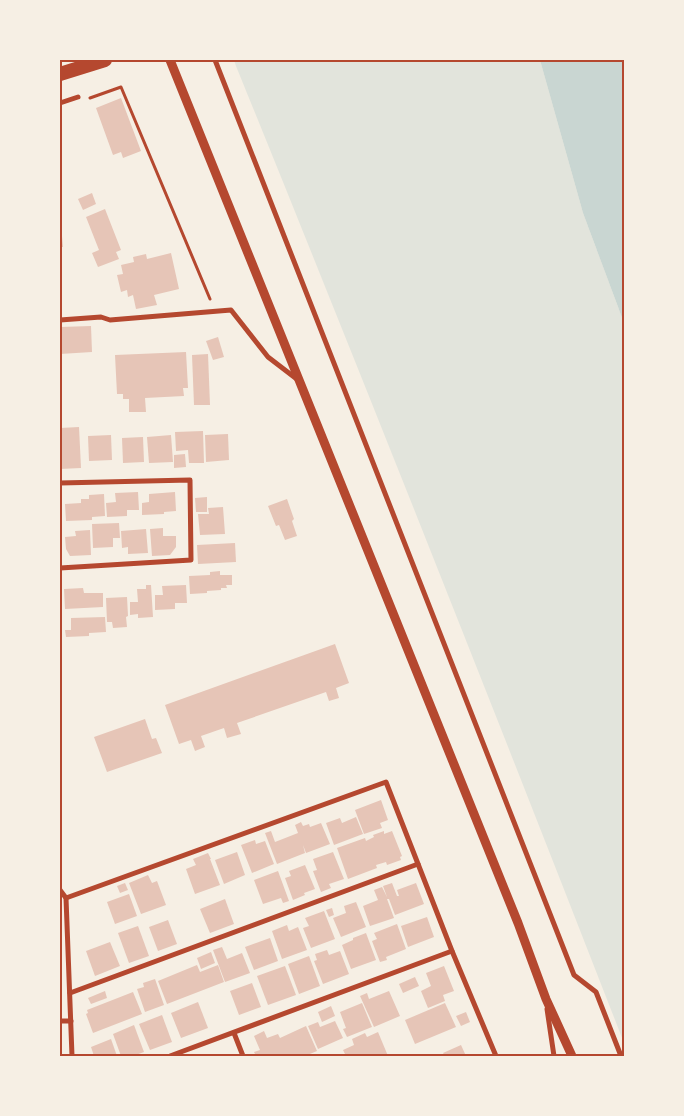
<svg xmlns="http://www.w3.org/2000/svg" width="684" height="1116" font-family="'Times New Roman',serif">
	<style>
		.green { fill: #e2e4dc }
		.water { fill: #c9d6d2 }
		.building { fill: #e6c5b7 }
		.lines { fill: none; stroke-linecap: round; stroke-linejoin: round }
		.path { stroke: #b5482f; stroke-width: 3 }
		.minor { stroke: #b5482f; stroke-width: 5 }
		.tertiary { stroke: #b5482f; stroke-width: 9 }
		.trunk { stroke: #b5482f; stroke-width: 14 }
		.neatline { fill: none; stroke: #b5482f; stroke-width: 2 }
	</style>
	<rect width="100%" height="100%" fill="#f6efe4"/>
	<path class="green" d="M234 60H540L583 213 624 323V1043C497 717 368 391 236 66Z"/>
	<path class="water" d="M540 60H624V323L583 213Z"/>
	<g class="building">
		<path d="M121 98 141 151 123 158 121 152 113 155 96 108Z"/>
		<path d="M92 193 96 204 83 210 78 199Z"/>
		<path d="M105 209 121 250 116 252 119 259 98 267 92 253 99 250 86 217Z"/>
		<path d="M60 225H61L63 247H60Z"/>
		<path d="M171 253 179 289 154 295 157 305 136 309 133 295 128 297 127 290 121 292 117 275 123 274 121 265 134 262 133 257 146 254 147 259Z"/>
		<path d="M91 326 92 352 60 354V327Z"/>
		<path d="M218 337 224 357 213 360 206 341Z"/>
		<path d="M186 352 188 388H183L184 396 145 398 146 412H129V399H123V394H117L115 355Z"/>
		<path d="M208 354 210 405H194L192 355Z"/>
		<path d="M79 427 81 468 60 469V428Z"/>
		<path d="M203 431 204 463H189L188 450 176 451 175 432Z"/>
		<path d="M228 434 229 460 206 462 205 435Z"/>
		<path d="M111 435 112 460 89 461 88 436Z"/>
		<path d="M171 435 173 462 149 463 147 437Z"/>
		<path d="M143 437 144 462 123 463 122 438Z"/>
		<path d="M185 454 186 467 174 468V455Z"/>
		<path d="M138 492 139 510H127V516L107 517 106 503 116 502 115 493Z"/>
		<path d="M175 492 176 511 164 512V514L142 515V503L149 502V494Z"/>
		<path d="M104 494 105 516 92 517V520L66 521 65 504 81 503V499H89V495Z"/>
		<path d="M207 497V512H196L195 498Z"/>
		<path d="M287 499 294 519 292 521 297 536 285 540 279 525 276 526 268 506Z"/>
		<path d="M223 507 225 534 200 535 198 514H209L208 508Z"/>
		<path d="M119 523 120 538H113V547L93 548 92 524Z"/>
		<path d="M163 528V536H176V547L170 555 152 556 150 529Z"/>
		<path d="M146 529 148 553 128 554V547L122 548 121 531Z"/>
		<path d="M90 530 91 555 70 556 66 549 65 537 76 536 75 531Z"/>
		<path d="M235 543 236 562 198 564 197 545Z"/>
		<path d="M220 571V575H232V585H226L227 588H221V590L207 591V593L190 594 189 576 210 575V572Z"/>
		<path d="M146 585H151L153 617 138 618V614L130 615V602H138L137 589H146Z"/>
		<path d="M186 585 187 603H175V609L155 610V595H163L162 586Z"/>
		<path d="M83 588 84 593H103V607L65 609 64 589Z"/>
		<path d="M127 597 128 616 126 617 127 627 113 628 112 622H107L106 598Z"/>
		<path d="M105 617 106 632 89 633V636L66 637 65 630H71V618Z"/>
		<path d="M335 644 349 683 336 688 339 698 329 701 326 692 237 723 241 734 227 738 224 728 201 736 205 747 195 751 191 740 179 744 165 705Z"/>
		<path d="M145 719 152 739 156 738 162 753 107 772 94 737Z"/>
		<path d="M381 800 388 820 380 823 382 828 364 834 355 810Z"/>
		<path d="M356 817 363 834 334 845 326 823 340 818 342 823Z"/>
		<path d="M301 822 303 826 309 824 310 827 321 823 330 844 306 853 303 845 305 853 277 864 265 833 271 831 275 842 298 833 295 825Z"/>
		<path d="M384 831V834L392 831 402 856 400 857 401 860 387 865 386 862 376 865 377 868 348 879 337 848 365 838 366 841 374 837 373 835Z"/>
		<path d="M255 840 256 844 265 841 274 864 252 873 241 845Z"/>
		<path d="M237 852 245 875 224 884 215 860Z"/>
		<path d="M333 852 344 879 329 884 331 888 321 892 313 871 317 870 313 859Z"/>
		<path d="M208 853 211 859H210L220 885 195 894 186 869 196 865 193 859Z"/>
		<path d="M305 865 315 889 304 893 305 895 293 900 285 878 291 876 289 871Z"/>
		<path d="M278 871 289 901 283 903 281 898 263 904 254 880Z"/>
		<path d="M148 875 152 883 157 881 166 905 141 914 129 883Z"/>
		<path d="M125 883 128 890 120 893 117 886Z"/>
		<path d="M392 883 397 896H399L397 890 416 883 424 904 395 915 389 899H387L394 918 370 926 363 906 378 900 374 890 382 887 387 897 383 886Z"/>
		<path d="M129 894 137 916 115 924 107 902Z"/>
		<path d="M225 899 234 924 210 933 200 909Z"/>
		<path d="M356 902 366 927 341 937 333 918 346 913 344 906Z"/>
		<path d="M332 908 334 915 329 917 326 910Z"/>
		<path d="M324 911 335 939 311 948 303 928 309 926 305 918Z"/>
		<path d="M427 917 434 937 408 947 401 926Z"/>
		<path d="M168 920 177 944 158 951 149 927Z"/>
		<path d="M397 924 406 949 386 957 387 960 380 962 372 941 377 939 374 933Z"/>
		<path d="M287 925 289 931 298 927 307 950 282 959 272 931Z"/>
		<path d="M138 926 149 956 129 963 118 933Z"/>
		<path d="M366 933 376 960 351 969 342 945 353 940V938Z"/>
		<path d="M270 938 278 961 254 970 245 947Z"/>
		<path d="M110 942 120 966 95 976 86 951Z"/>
		<path d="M222 947 227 959 242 953 250 973 225 982 213 950Z"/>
		<path d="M327 950 329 955 340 951 349 974 323 984 314 961 317 960 315 954Z"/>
		<path d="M211 952 215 963 201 969 197 958Z"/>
		<path d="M309 956 320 986 299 994 288 964Z"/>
		<path d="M197 965 200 972 218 965 224 982 167 1004 158 981Z"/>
		<path d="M285 966 296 995 268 1005 257 976Z"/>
		<path d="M444 966 454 991 443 995 445 1001 428 1008 421 991 431 986 426 973Z"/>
		<path d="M415 977 419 986 403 993 399 984Z"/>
		<path d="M155 979 164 1005 145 1012 137 989 144 987 143 983Z"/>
		<path d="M252 983 261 1007 239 1015 230 991Z"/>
		<path d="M105 991 107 998 91 1004 88 998Z"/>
		<path d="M389 991 400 1016 374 1027 360 996 367 993 369 999Z"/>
		<path d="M133 992 142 1014 93 1033 86 1014 88 1013 87 1010Z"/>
		<path d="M198 1002 208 1028 181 1038 171 1013Z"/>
		<path d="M362 1003 372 1027 347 1037 343 1029 346 1028 340 1012Z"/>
		<path d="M445 1003 456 1027 415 1044 405 1020Z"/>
		<path d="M331 1006 335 1016 322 1022 318 1012Z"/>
		<path d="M466 1012 470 1022 461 1026 456 1016Z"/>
		<path d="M162 1015 172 1042 150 1050 139 1024Z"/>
		<path d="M335 1021 343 1038 318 1049 308 1026 318 1022 320 1027Z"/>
		<path d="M134 1025 144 1052 133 1056H121L113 1034Z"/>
		<path d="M306 1026 317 1051 305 1056H256L254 1052 260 1050 254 1036 264 1031 267 1038 278 1034 280 1038Z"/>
		<path d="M378 1032 388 1056H346L343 1050 354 1045 352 1039 365 1033 367 1037Z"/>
		<path d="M111 1039 117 1056H94L91 1047Z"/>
		<path d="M461 1045 466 1056H445L443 1053Z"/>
	</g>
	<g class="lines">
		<path class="path" d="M90 98 121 87 210 299"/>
		<g class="minor">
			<path d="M215 60 574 975 596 992 621 1056"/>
			<path d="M60 103 78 97"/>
			<path d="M60 320 101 317 110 320 231 310 268 357 298 380"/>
			<path d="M60 483 190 480 191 560 60 568"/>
			<path d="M60 890 66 898 72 1056"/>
			<path d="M66 898 386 782 452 951 496 1056"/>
			<path d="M70 993 418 864"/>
			<path d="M547 1009 554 1056"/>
			<path d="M60 1021H71"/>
			<path d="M234 1033 243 1056"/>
			<path d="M170 1056 452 951"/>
		</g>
		<path class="tertiary" d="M170 60 518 923 546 999 572 1056"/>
		<path class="trunk" d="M60 74 105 60"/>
	</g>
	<rect width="684" height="1116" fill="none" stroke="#f6efe4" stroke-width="122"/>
	<rect x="61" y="61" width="562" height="994" class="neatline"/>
</svg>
